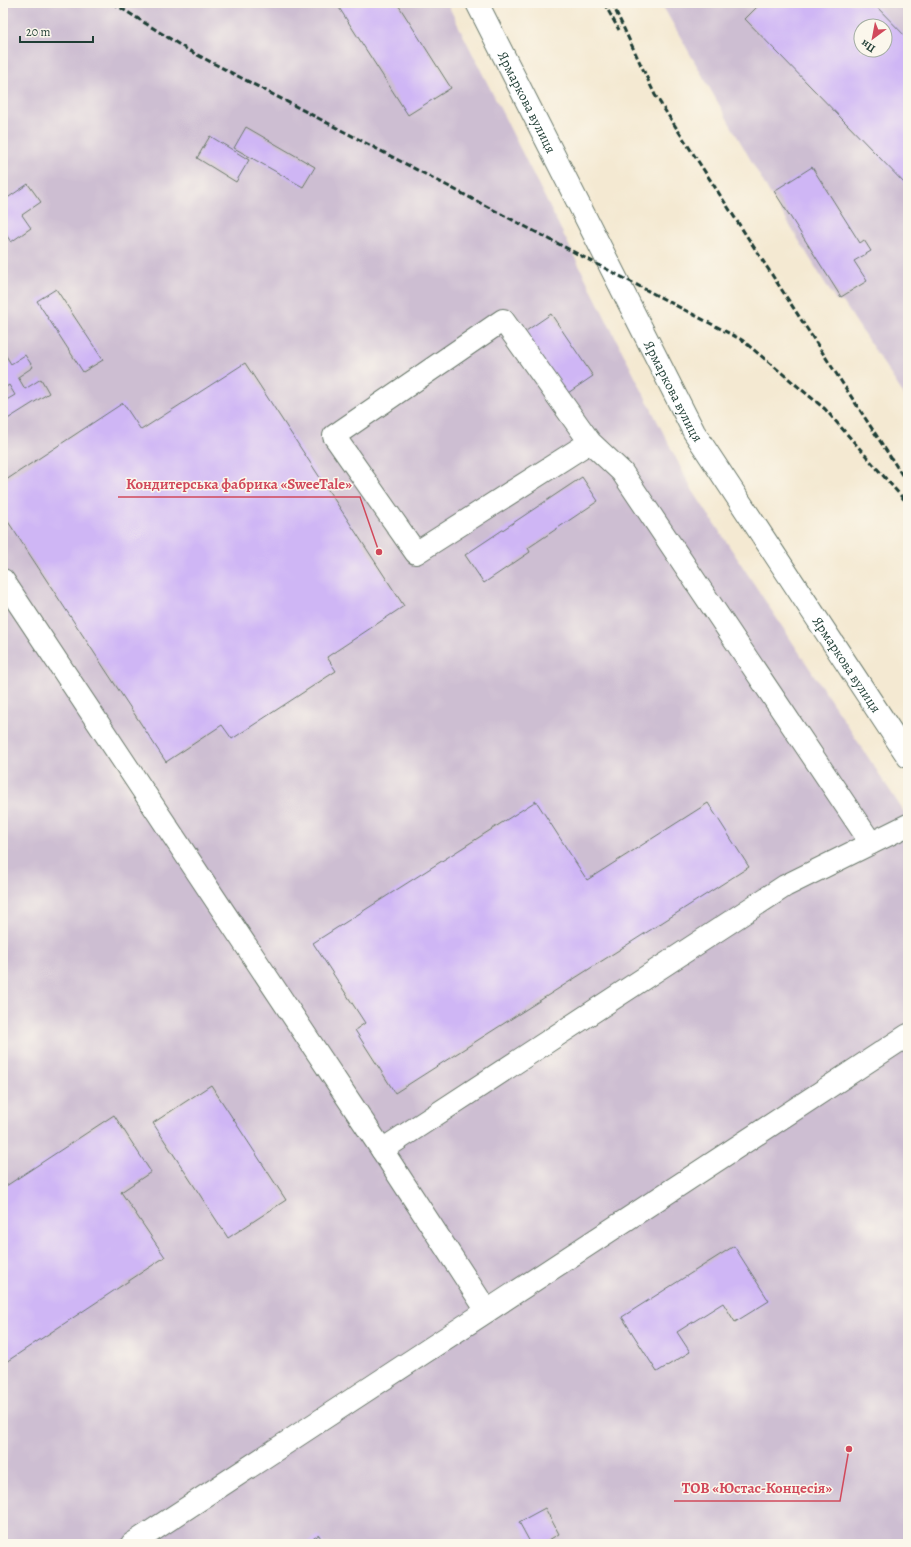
<svg xmlns="http://www.w3.org/2000/svg" width="911" height="1547" font-family="Alegreya,serif">
	<style>
		.industrial { fill: #cdbed2; fill-rule: evenodd }
		.building { fill: #cfb6f5; fill-rule: evenodd }
		.lines { fill: none; stroke-linecap: round; stroke-linejoin: round }
		.minor-casing { stroke: #6a796b; stroke-width: 24 }
		.minor { stroke: #fff; stroke-width: 22 }
		.rail { stroke: #1f3d34; stroke-width: 3; stroke-dasharray: 6 3; stroke-linecap: butt }
		.labels { text-anchor: middle; stroke-width: 3; stroke-linejoin: round; paint-order: stroke }
		.street-label { font-size: 14px; fill: #1f3d34; stroke: #fbf7ec }
		.leader { fill: none; stroke: #d1495b; stroke-width: 1.5 }
		.callout-dot { fill: #d1495b; stroke: #fbf7ec; stroke-width: 1.5 }
		.callout-label { font-size: 15px; text-anchor: middle; font-weight: bold; fill: #d1495b; stroke: #fbf7ec; stroke-width: 3; stroke-linejoin: round; paint-order: stroke }
	</style>
	<rect width="100%" height="100%" fill="#fbf7ec"/>
	<filter id="ink" filterUnits="userSpaceOnUse"><feTurbulence type="fractalNoise" baseFrequency=".025" numOctaves="2"/><feDisplacementMap in="SourceGraphic" scale="8" xChannelSelector="R" yChannelSelector="G"/><feConvolveMatrix kernelMatrix="1 2 1 2 8 2 1 2 1" color-interpolation-filters="sRGB"/></filter>
	<filter id="wash" filterUnits="userSpaceOnUse"><feTurbulence type="fractalNoise" baseFrequency=".012" numOctaves="4" result="noise"/><feDisplacementMap in="SourceGraphic" scale="16" xChannelSelector="R" yChannelSelector="G"/><feGaussianBlur stdDeviation="0.9" result="paint"/><feColorMatrix in="noise" values="0 0 0 0 0 0 0 0 0 0 0 0 0 0 0 0 0 1.4 0 .05"/><feComposite in="paint" operator="in"/></filter>
	<g filter="url(#wash)">
		<rect width="100%" height="100%" fill="#f4e9d2"/>
		<g class="industrial">
			<path d="M3 3H447L691 488 908 818V1544H3Z"/>
			<path d="M661 3H908V401L843 302 836 301 765 185ZM861 26H885V50H861Z"/>
		</g>
		<g id="blocks">
			<g class="building">
				<path d="M336 3H397L451 88 408 115Z"/>
				<path d="M761 3H873L908 39V187L745 19ZM861 26H885V50H861Z"/>
				<path d="M246 127 315 167 303 187 234 148Z"/>
				<path d="M210 136 249 160 236 182 197 158Z"/>
				<path d="M812 167 860 243 864 240 871 251 854 261 867 281 841 297 774 191Z"/>
				<path d="M28 184 41 202 22 215 31 228 11 242 3 230V201Z"/>
				<path d="M56 289 103 360 83 372 37 301Z"/>
				<path d="M551 314 593 376 565 395 523 333Z"/>
				<path d="M3 351 11 364 25 355 33 367 18 377 25 389 41 379 49 393 6 420 3 415V402L15 395 9 385 3 389Z"/>
				<path d="M245 363 404 606 327 657 336 671 232 739 222 725 166 762 3 514V482L123 403 141 430Z"/>
				<path d="M582 477 598 501 528 548 530 552 484 583 465 555Z"/>
				<path d="M536 801 587 880 708 803 749 867 395 1093 355 1030 365 1023 313 943Z"/>
				<path d="M211 1085 286 1200 228 1238 153 1123Z"/>
				<path d="M114 1115 151 1172 121 1192 165 1257 3 1364V1188Z"/>
				<path d="M734 1246 769 1301 735 1322 723 1303 677 1332 690 1352 657 1372 622 1317Z"/>
				<path d="M545 1508 559 1534 542 1544H531L519 1522Z"/>
				<path d="M319 1535 324 1544H304Z"/>
			</g>
		</g>
	</g>
	<g filter="url(#ink)">
		<use href="#blocks" fill-opacity="0" stroke="#6a796b" stroke-width="1"/>
		<g class="lines">
			<g class="minor-casing">
				<g id="minor">
					<path id="s1" d="M477 3 694 432 908 757"/>
					<path d="M590 442 503 320 334 436 416 553 590 442 622 472 871 843"/>
					<path d="M3 580 382 1150 487 1311"/>
					<path d="M382 1150 785 886 908 825"/>
					<path d="M132 1544 908 1035"/>
				</g>
			</g>
			<use href="#minor" class="minor"/>
			<g class="rail">
				<path d="M113 3 188 50 742 340 825 409 908 504"/>
				<path d="M604 3 619 30"/>
				<path d="M612 3 655 95 908 484"/>
			</g>
		</g>
	</g>
	<g class="labels">
		<g class="street-label">
			<text dy="5" stroke="none"><textPath href="#s1" startOffset="111">Ярмаркова вулиця</textPath></text>
			<text dy="5" stroke="none"><textPath href="#s1" startOffset="435">Ярмаркова вулиця</textPath></text>
			<text dy="5" stroke="none"><textPath href="#s1" startOffset="759">Ярмаркова вулиця</textPath></text>
		</g>
	</g>
	<path class="leader" d="M379 552L360 497H118M849 1449L840 1501H674"/>
	<g class="callout-dot">
		<circle cx="379" cy="552" r="4"/>
		<circle cx="849" cy="1449" r="4"/>
	</g>
	<g class="callout-label">
		<text x="239" y="489">Кондитерська фабрика «SweeTale»</text>
		<text x="757" y="1493">ТОВ «Юстас-Концесія»</text>
	</g>
	<rect width="911" height="1547" fill="none" stroke="#fbf7ec" stroke-width="16"/>
	<g transform="translate(873 38) rotate(212)"><circle r="19" fill="#fbf7ec" stroke="#a3ada2"/>
	<path d="M0-3L7 15L0 10L-7 15Z" fill="#d1495b"/>
	<text y="-6" font-size="11" font-weight="bold" text-anchor="middle" fill="#1f3d34">Пн</text>
	</g>
	<path d="M20 36v6h73v-6" fill="none" stroke="#1f3d34" stroke-width="2"/>
	<text x="26" y="36" font-size="12" fill="#1f3d34" stroke="#fbf7ec" stroke-width="3" paint-order="stroke">20 m</text>
</svg>
